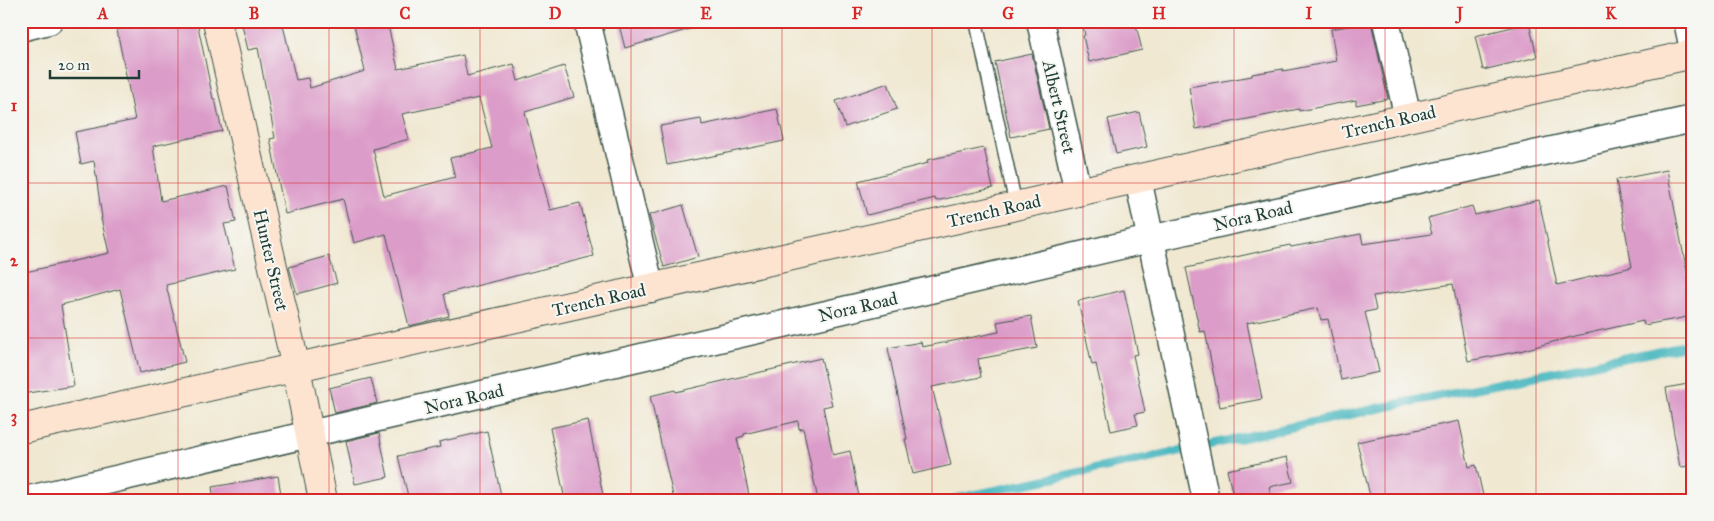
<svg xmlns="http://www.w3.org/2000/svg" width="1714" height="521" font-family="'IM FELL Great Primer',serif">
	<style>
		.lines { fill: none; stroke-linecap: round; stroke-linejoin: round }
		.stream { stroke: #48b7c0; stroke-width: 9 }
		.building { fill: #dc9cc9; fill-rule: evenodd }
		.lane-casing { stroke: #3e574c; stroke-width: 15 }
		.street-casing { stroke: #3e574c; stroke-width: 29 }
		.secondary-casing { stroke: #3e574c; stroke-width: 30 }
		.lane { stroke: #fff; stroke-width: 12 }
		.street { stroke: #fff; stroke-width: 26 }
		.secondary { stroke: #fde4d1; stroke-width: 28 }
		.grid { fill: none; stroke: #d62828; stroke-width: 1; stroke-opacity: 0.55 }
		.labels { text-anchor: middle; stroke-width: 4; stroke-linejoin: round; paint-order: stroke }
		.street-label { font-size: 18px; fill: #1f3d34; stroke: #f6f6f2 }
		.neatline { fill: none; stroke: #d62828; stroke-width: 2 }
		.grid-label { font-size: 16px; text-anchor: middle; font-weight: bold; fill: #d62828 }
	</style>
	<rect width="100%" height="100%" fill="#f6f6f2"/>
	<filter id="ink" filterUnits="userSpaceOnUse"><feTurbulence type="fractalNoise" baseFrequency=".02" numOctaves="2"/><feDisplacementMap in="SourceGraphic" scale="10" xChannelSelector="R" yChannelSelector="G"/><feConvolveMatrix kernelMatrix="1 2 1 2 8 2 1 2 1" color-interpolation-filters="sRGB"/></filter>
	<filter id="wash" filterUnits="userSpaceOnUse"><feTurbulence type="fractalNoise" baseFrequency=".0096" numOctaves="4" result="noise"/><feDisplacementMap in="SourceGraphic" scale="20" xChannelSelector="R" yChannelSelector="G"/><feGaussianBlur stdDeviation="1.12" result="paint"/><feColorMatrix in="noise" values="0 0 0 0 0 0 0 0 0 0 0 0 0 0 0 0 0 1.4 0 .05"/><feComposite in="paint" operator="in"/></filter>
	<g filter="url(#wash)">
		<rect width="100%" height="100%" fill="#f0e8d1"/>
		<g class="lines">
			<path class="stream" d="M951 500 1408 402 1693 344"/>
		</g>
		<g id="blocks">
			<g class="building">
				<path d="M157 21H197L213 99H215L222 131 153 146 161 201 228 186 236 222 224 224 235 269 166 285 185 362 140 373 120 289 61 305 74 386 21 394V273L109 253 101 218H102L94 161 81 164 75 132 135 120 117 30Z"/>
				<path d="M241 21H282L296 80 308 78 310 88 365 71 353 21H387L398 69 463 55 467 76 514 64 518 81 564 66 574 97 525 112 550 210 580 203 594 256 444 294 449 316 409 326 386 234 354 243 343 199 285 214 270 139 275 138 258 48 248 50ZM479 98 492 148 450 158 455 177 384 196 373 149 409 139 402 114Z"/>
				<path d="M618 21H692L693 28 625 48Z"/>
				<path d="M1082 21H1135L1142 50 1089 62 1083 36 1085 35Z"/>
				<path d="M1371 22 1388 99 1356 105V100L1299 111V109L1196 129 1189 87 1252 76V74L1283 69V71L1336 61 1331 29Z"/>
				<path d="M1529 23 1537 57 1483 70 1475 36Z"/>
				<path d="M1032 54 1049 129 1011 137 995 62Z"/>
				<path d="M888 83 897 109 845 127 836 101Z"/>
				<path d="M777 109 784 141 708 157 667 165 660 126 701 119 702 125Z"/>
				<path d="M1139 112 1147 147 1116 154 1108 119Z"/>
				<path d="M984 148 993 188 936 201 935 198 867 215 858 181 928 163 927 160Z"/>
				<path d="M1667 170 1693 303V316L1644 325 1643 321 1571 337 1520 351 1468 361 1453 284 1373 296 1376 310 1365 312 1379 372 1341 380 1328 319 1321 320 1318 308 1247 323 1262 399 1220 407 1205 331 1200 332 1186 268 1290 245 1291 247 1361 234 1363 244 1432 234 1428 218 1472 206 1475 215 1539 200 1557 285 1632 267 1616 180Z"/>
				<path d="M683 205 698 257 664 267 649 215Z"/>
				<path d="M329 256 337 283 297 294 289 267Z"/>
				<path d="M1124 290 1138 354 1133 355 1145 412 1135 414 1138 425 1111 431 1096 364 1092 365 1078 301Z"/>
				<path d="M1031 316 1037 348 978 359 981 377 932 387 951 465 913 474 905 439H907L888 348 921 342 922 347 999 332 997 322Z"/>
				<path d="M821 358 832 405 823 407 833 455 850 451 859 497 847 500H818L803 428 799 429 798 421 744 434V436L737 438 750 500H674L650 396 675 390 676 392Z"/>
				<path d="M371 378 377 403 335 413 329 388Z"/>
				<path d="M1693 383V466L1680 467 1666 388Z"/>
				<path d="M588 420 604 500H565L550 428Z"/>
				<path d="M1459 421 1469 467 1476 465 1484 500H1371L1357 442Z"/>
				<path d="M487 431 502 500H409L398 456 440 447 439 442Z"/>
				<path d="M379 433 388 477 355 484 346 441Z"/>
				<path d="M1287 457 1293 482 1269 487 1272 500H1234L1227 470Z"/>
				<path d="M278 476 282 500H214L212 487Z"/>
			</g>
		</g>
	</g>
	<g filter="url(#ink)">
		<use href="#blocks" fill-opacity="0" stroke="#3e574c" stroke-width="1"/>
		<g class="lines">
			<g class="lane-casing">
				<path id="lane" d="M976 21 1016 206"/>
			</g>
			<g class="street-casing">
				<g id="street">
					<path d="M587 21 651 289"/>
					<path d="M1040 21 1078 192"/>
					<path d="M1386 21 1408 118"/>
					<path d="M1687 21 1693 49"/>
					<path d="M21 28 49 21"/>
					<path d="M1138 179 1206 500"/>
					<path d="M25 500 1150 239 1693 119"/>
				</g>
			</g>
			<g class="secondary-casing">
				<g id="secondary">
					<path d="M217 21 296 368 323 500"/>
					<path d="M21 429 1693 54"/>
				</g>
			</g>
			<use href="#lane" class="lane"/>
			<use href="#street" class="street"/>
			<use href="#secondary" class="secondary"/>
		</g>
	</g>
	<path class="grid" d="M178 21V500M329 21V500M480 21V500M631 21V500M782 21V500M932 21V500M1083 21V500M1234 21V500M1385 21V500M1536 21V500M21 183H1693M21 338H1693"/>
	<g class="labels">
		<g class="street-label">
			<text transform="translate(1059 107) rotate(77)" y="6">Albert Street</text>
			<text transform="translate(1389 122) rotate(-13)" y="6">Trench Road</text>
			<text transform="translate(994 211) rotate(-13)" y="6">Trench Road</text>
			<text transform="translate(1253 216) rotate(-13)" y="6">Nora Road</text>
			<text transform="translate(271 260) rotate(77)" y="6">Hunter Street</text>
			<text transform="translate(599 300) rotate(-13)" y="6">Trench Road</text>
			<text transform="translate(858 307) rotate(-13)" y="6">Nora Road</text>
			<text transform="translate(464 399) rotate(-13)" y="6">Nora Road</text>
		</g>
	</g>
	<rect width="1714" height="521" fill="none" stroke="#f6f6f2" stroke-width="55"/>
	<path d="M50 70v8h89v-8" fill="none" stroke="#1f3d34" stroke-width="2.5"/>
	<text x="58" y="70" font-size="15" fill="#1f3d34" stroke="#f6f6f2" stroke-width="4" paint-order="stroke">20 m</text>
	<rect x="28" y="28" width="1658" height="466" class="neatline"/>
	<g class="grid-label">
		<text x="103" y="19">A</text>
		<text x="254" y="19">B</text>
		<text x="405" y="19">C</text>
		<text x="555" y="19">D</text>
		<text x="706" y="19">E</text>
		<text x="857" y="19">F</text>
		<text x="1008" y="19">G</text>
		<text x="1159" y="19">H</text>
		<text x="1309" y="19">I</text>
		<text x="1460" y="19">J</text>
		<text x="1611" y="19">K</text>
		<text x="14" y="111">1</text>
		<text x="14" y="266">2</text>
		<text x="14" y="422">3</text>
	</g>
</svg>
